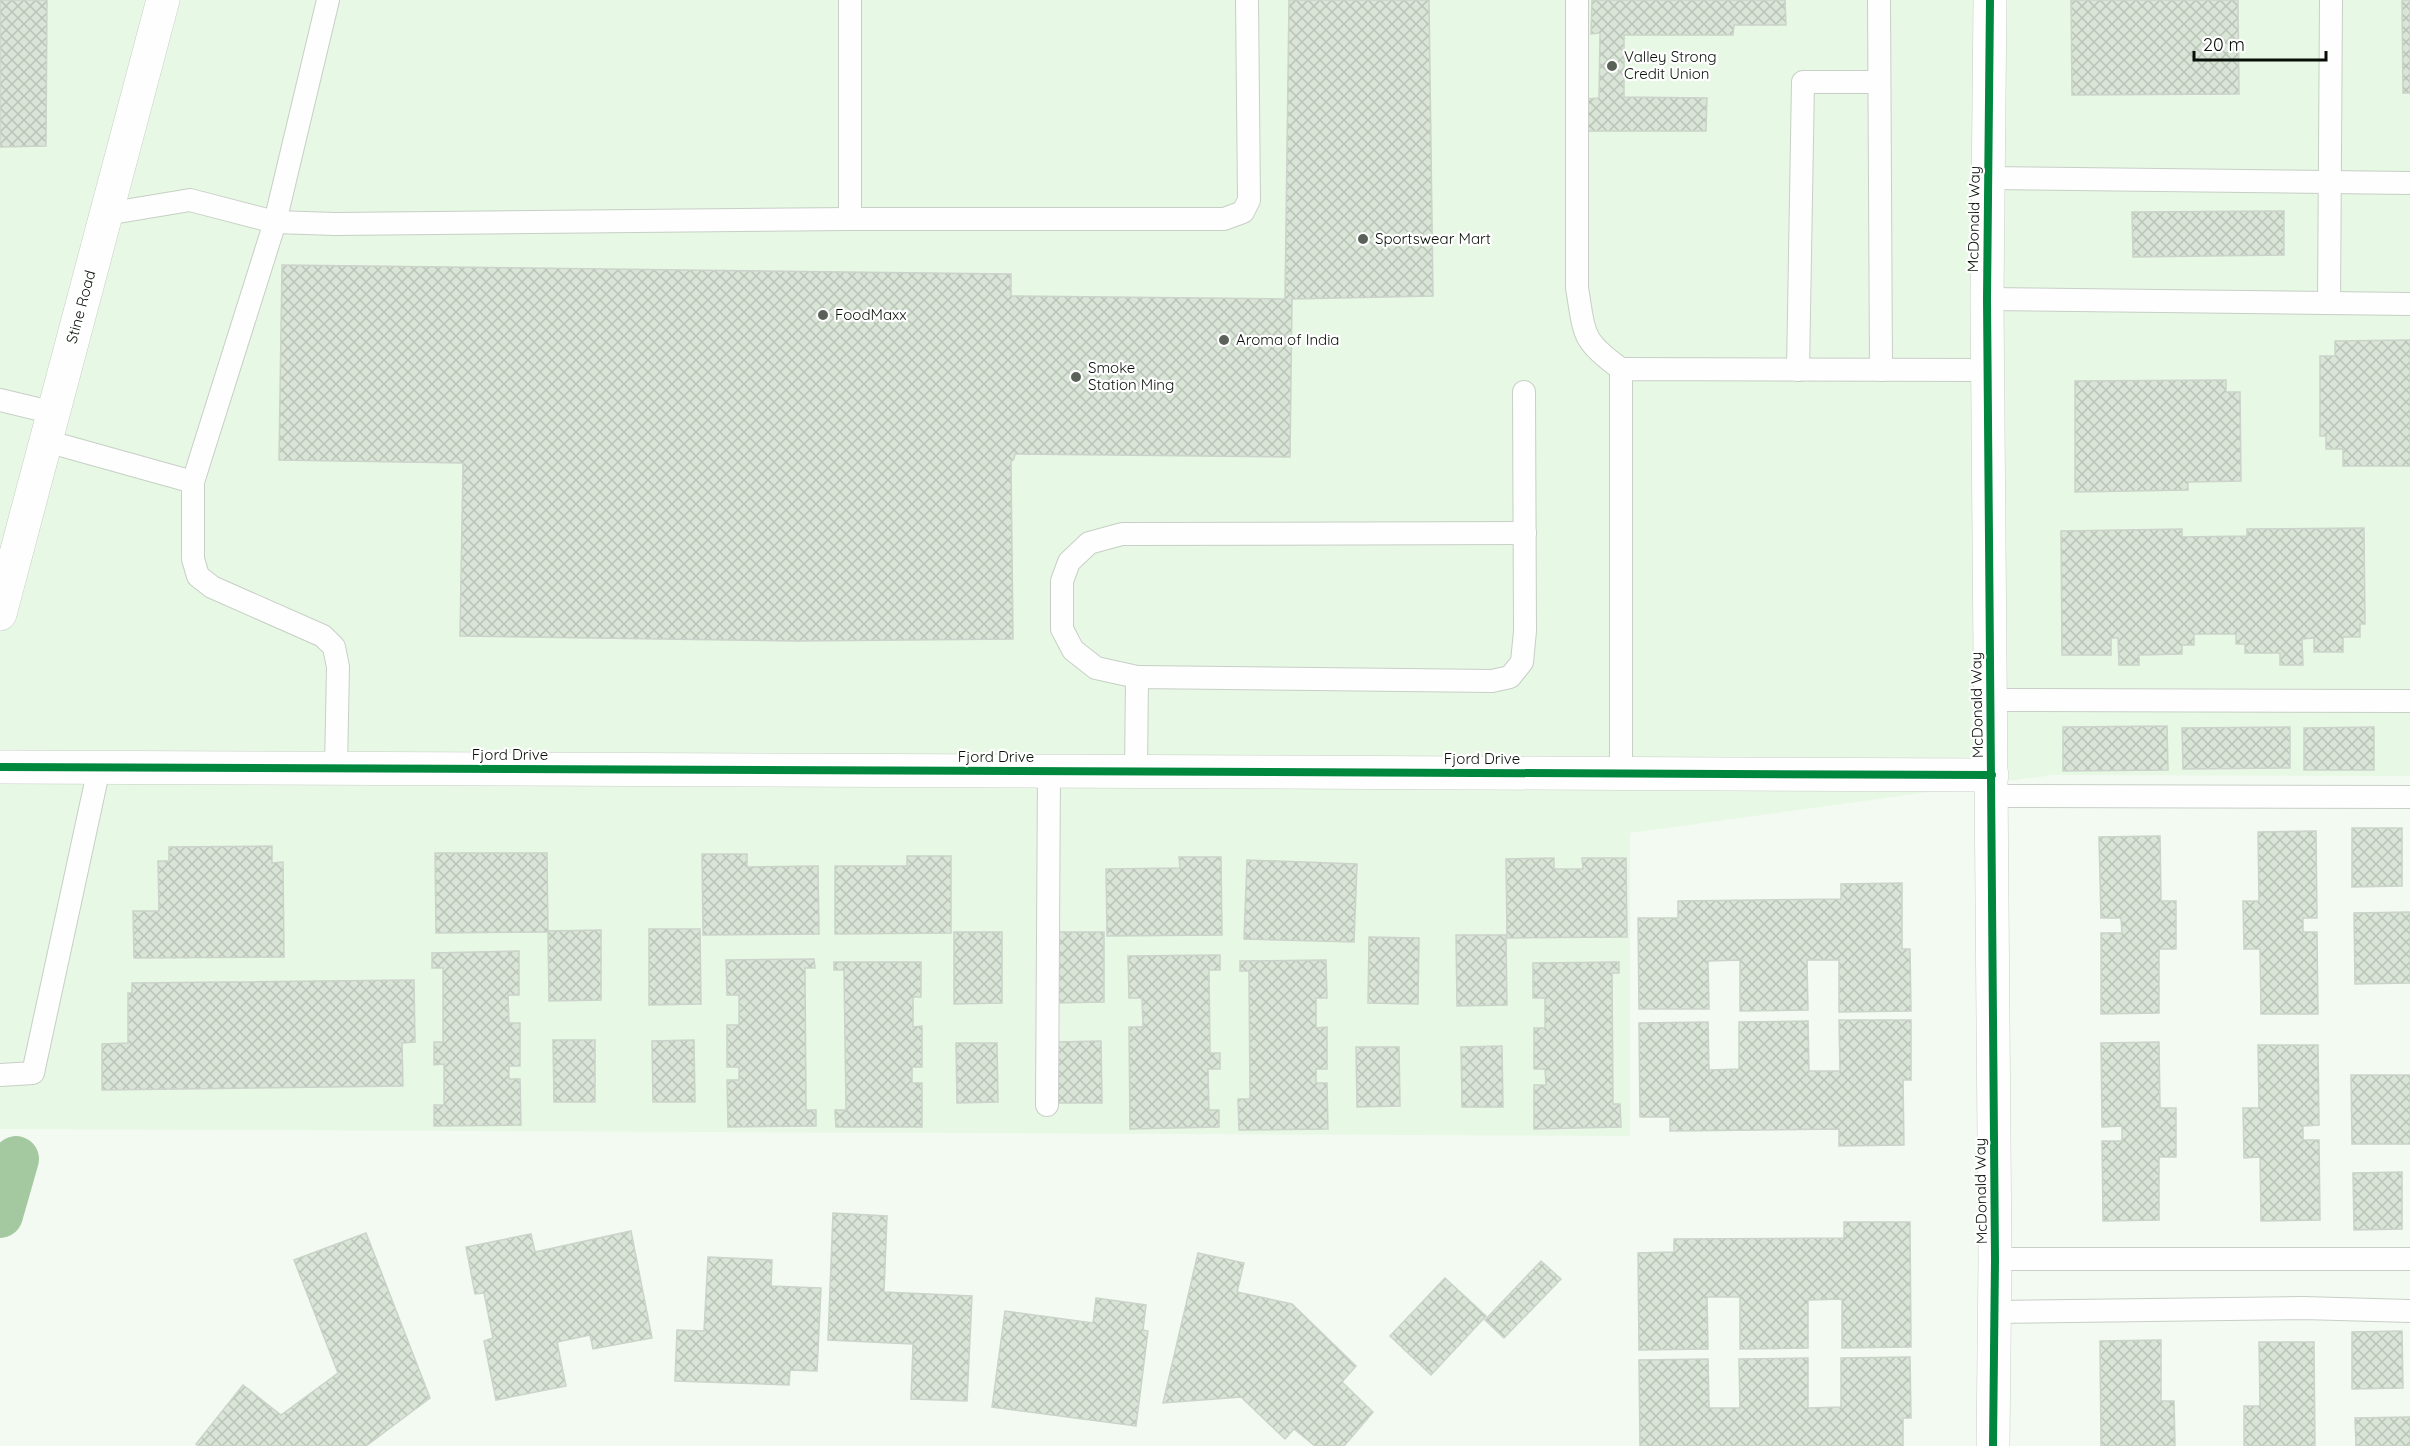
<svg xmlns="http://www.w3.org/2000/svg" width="2410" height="1446" font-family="Quicksand,sans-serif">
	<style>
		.built { fill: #e7f9e4 }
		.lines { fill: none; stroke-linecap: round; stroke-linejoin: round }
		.canal { stroke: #a4c89f; stroke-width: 46 }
		.building { fill: url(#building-cross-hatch); stroke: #cbd3ca; stroke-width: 1.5 }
		.service-casing { stroke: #c7cfc6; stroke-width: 24 }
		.minor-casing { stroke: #c7cfc6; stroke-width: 34 }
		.tertiary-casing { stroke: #c7cfc6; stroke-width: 34 }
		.service { stroke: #fdfefd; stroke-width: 22 }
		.minor { stroke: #fdfefd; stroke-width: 33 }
		.tertiary { stroke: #fdfefd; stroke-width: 33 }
		.cycleway-casing { stroke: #fff; stroke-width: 11 }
		.cycleway { stroke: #00873e; stroke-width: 8 }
		.poi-dot { fill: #5a6159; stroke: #fff; stroke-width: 2 }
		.labels { text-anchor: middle; stroke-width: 4.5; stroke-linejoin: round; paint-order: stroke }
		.poi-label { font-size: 15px; fill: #080f07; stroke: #fff; text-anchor: start }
		.street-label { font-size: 15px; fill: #080f07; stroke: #fff }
	</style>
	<defs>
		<pattern id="building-cross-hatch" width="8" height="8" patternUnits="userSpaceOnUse" patternTransform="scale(1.5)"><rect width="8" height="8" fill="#d9e5d7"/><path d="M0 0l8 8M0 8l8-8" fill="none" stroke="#b9c3b7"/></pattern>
	</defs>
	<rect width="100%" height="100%" fill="#f3faf2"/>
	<path class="built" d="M0 0H2410V776L2053 775 1630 833V1136L0 1129Z"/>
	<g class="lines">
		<path class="canal" d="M0 1215 16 1159"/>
	</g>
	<g class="building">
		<path d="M0 0H47L46 146 0 147Z"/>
		<path d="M1289 0H1429L1433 296 1292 299 1290 457 1015 454 1014 459 1011 462 1013 639 795 641 460 636 463 463 279 460 282 265 1011 274V296L1285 299Z"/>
		<path d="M1592 0H1785L1786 25H1734L1733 35H1624V97L1707 98 1706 131H1587V99L1599 98 1600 33 1591 34Z"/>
		<path d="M2071 0H2238L2239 94 2072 95Z"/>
		<path d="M2402 0H2410V93H2403Z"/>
		<path d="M2284 211V255L2133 257 2132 212Z"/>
		<path d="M2410 340V466H2343V449H2326V436H2320V356H2335V341Z"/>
		<path d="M2226 380V392H2240L2241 481 2188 482V490L2075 492V381Z"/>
		<path d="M2364 528 2365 624H2360V637H2343V652H2314V638L2302 639 2303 665H2280V653H2245V644H2236V634H2194V645H2182V654L2139 655V665H2119L2118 638H2111V655H2062L2061 531 2182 529V537L2247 536V529Z"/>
		<path d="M2167 726 2168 770 2063 771V727Z"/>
		<path d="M2290 727V768L2183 769 2182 728Z"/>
		<path d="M2374 727V770H2304V728Z"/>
		<path d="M2352 828H2402V886L2352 887Z"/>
		<path d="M2316 831 2317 918H2303V932H2317L2318 1014H2261L2260 949H2244L2243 901H2259L2258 832Z"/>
		<path d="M2160 836 2161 901H2176V949H2159V1013L2101 1014V933H2122L2121 918H2101L2099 837Z"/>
		<path d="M272 846V863L283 862 284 957 134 958 133 911H159L158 861H169V847Z"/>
		<path d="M435 853H547L548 932 436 933Z"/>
		<path d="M702 854H747V867L818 866 819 934 703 935Z"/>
		<path d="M907 856H951V933L835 934V866H907Z"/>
		<path d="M1179 857H1221L1222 935 1107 936 1106 869 1180 868Z"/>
		<path d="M1554 858V869H1583L1582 858H1626L1627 937 1507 938 1506 859Z"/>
		<path d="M1247 860 1357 864 1354 942 1244 939Z"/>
		<path d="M1902 883V949H1910L1911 1011 1839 1012V960H1807L1808 1010 1740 1011V960L1708 961 1709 1009H1639L1638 918H1678V901L1841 899V884Z"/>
		<path d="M2410 912V983L2355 984 2354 913Z"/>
		<path d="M649 929H700L701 1004 649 1005Z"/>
		<path d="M601 930V1000L549 1001 548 931Z"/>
		<path d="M954 932H1002V1003L954 1004Z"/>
		<path d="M1052 932H1104V1002L1053 1003Z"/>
		<path d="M1456 935H1506L1507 1005 1457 1006Z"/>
		<path d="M1369 937 1419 938 1418 1004 1368 1003Z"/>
		<path d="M519 951V995H508L509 1023H520V1066H509V1079H520L521 1125 434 1126V1105H444V1064L434 1065V1042H443V968H432V953Z"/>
		<path d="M1220 955V970H1209L1210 1053H1220V1069H1208L1209 1110H1219V1127L1130 1129 1129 1027H1143L1142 998H1129L1128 956Z"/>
		<path d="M814 959 815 968H805L806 1110H816V1126L728 1127 727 1080H739V1067H727V1025H739V995H727L726 960Z"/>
		<path d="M1326 960 1327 998H1316V1028L1327 1027V1069H1316V1083H1327L1328 1129 1239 1130 1238 1099H1250L1249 971H1240V961Z"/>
		<path d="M834 962H921V997H913V1027L922 1026V1067H912V1083H922V1127H836L835 1110H846L844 970H834Z"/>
		<path d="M1619 962V973H1612L1613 1104H1620L1621 1127 1534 1129V1085H1546L1545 1069H1534V1028H1545V998H1533V963Z"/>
		<path d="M414 980 415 1042 402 1043 403 1086 102 1090V1044L128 1043V993H132V983Z"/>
		<path d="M1839 1020H1911V1080H1903L1904 1145 1839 1146V1129L1670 1131V1117H1640L1639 1023 1708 1022 1709 1070 1739 1069V1022L1808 1021 1809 1071H1840Z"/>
		<path d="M553 1040H595V1102H554Z"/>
		<path d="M694 1040 695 1102H653L652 1041Z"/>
		<path d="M1101 1041 1102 1103H1056L1055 1042Z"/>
		<path d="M2159 1042 2160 1108H2176V1157H2159V1220L2103 1221 2102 1141H2122V1126L2102 1127 2101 1043Z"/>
		<path d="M956 1043H997L998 1102 957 1103Z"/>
		<path d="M2258 1045H2318L2319 1125 2303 1126V1140H2319L2320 1220 2261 1221 2260 1157 2244 1158 2243 1108H2259Z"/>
		<path d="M1502 1046 1503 1107H1462L1461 1047Z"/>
		<path d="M1356 1047H1399L1400 1106 1357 1107Z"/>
		<path d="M2351 1075H2410V1144H2352Z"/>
		<path d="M2402 1172V1229L2354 1230 2353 1173Z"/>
		<path d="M833 1213 887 1216 884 1292 972 1296 967 1401 911 1399 913 1344 828 1340Z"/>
		<path d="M1844 1222H1910L1911 1347 1842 1348V1299L1808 1300V1348L1740 1349V1297H1707L1708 1349 1639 1350 1638 1253 1674 1252V1239L1844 1238Z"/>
		<path d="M631 1231 652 1338 593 1349 590 1335 557 1342 566 1386 496 1400 484 1341 493 1338 484 1293 475 1294 466 1247 531 1234 535 1252Z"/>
		<path d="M366 1233 430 1398 366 1446H199L196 1444 243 1385 281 1415 338 1373 294 1260Z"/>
		<path d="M1198 1253 1244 1263 1237 1292 1292 1304 1356 1366 1342 1382 1373 1412 1344 1446H1315L1294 1429 1285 1439 1241 1397 1163 1403Z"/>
		<path d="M708 1257 772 1260 771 1286 821 1288 817 1371 790 1370 789 1385 675 1381 677 1330 704 1331Z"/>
		<path d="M1541 1261 1561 1279 1504 1338 1485 1320Z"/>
		<path d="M1445 1278 1486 1316 1431 1375 1390 1336Z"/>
		<path d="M1096 1298 1146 1305 1143 1330 1148 1331 1136 1426 992 1407 1005 1311 1093 1323Z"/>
		<path d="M2402 1331 2403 1388 2352 1389V1332Z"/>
		<path d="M2161 1340V1401H2174L2175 1446H2101L2100 1341Z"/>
		<path d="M2259 1342H2314L2315 1446H2244V1406H2260Z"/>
		<path d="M1910 1357 1911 1418H1903V1446H1640L1639 1360 1708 1359 1709 1408H1740L1739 1359 1808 1358V1408L1841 1407V1358Z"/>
		<path d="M2410 1417V1446H2356L2355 1418Z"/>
	</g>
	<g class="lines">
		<g class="service-casing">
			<g id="service">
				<path d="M328 0 275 222 193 482V559L198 576 212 587 323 636 334 647 338 667 336 768"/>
				<path d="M850 0V219"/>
				<path d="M1577 0V288C1585 335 1581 340 1621 369"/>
				<path d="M1879 0 1881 370"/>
				<path d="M1988 178 2410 183"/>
				<path d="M106 214 190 200 275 222 335 224 850 219H1224L1243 212 1249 200 1247 0"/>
				<path d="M1987 299 2410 304"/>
				<path d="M2329 303 2331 0"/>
				<path d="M1798 370 1803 82H1879"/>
				<path d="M0 400 54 413"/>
				<path d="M46 441 193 482"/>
				<path d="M1137 677 1096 668 1073 650 1062 629V581L1069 562 1089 543 1122 534 1525 533"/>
				<path d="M1990 700 2410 701"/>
				<path d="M1136 772 1137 677 1492 681 1510 677 1522 662 1525 631 1524 392"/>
				<path d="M1621 773V369L1988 370"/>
				<path d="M1990 796 2410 797"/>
				<path d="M0 1075 33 1073 99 768"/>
				<path d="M1047 1105 1049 771"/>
				<path d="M1995 1259H2410"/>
				<path d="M1993 1312 2303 1308 2410 1311"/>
			</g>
		</g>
		<g class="minor-casing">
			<g id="minor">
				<path d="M1990 0 1987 299 1995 1259 1993 1446"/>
				<path d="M0 767 1992 775"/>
			</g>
		</g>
		<g class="tertiary-casing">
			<path id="tertiary" d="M0 614 163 0"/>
		</g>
		<use href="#service" class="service"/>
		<use href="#minor" class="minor"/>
		<use href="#tertiary" class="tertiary"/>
		<g class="cycleway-casing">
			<g id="cycleway">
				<path d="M1990 0 1987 299 1995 1259 1993 1446"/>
				<path d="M0 767 1992 775"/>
			</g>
		</g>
		<use href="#cycleway" class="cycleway"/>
	</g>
	<g class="poi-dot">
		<circle cx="1612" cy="66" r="6"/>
		<circle cx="1363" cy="239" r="6"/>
		<circle cx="823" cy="315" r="6"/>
		<circle cx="1224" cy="340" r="6"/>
		<circle cx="1076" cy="377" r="6"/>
	</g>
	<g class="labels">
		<g class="poi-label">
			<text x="1624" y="62">Valley Strong<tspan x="1624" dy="17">Credit Union</tspan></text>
			<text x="1375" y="244">Sportswear Mart</text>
			<text x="835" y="320">FoodMaxx</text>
			<text x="1236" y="345">Aroma of India</text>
			<text x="1088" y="373">Smoke<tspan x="1088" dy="17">Station Ming</tspan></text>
		</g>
		<g class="street-label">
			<text transform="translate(1974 219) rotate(-89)" y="5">McDonald Way</text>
			<text transform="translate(81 307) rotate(-75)" y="5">Stine Road</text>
			<text transform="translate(1977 705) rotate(-91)" y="5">McDonald Way</text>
			<text x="510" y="760">Fjord Drive</text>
			<text x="996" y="762">Fjord Drive</text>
			<text x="1482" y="764">Fjord Drive</text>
			<text transform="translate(1981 1191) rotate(-91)" y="5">McDonald Way</text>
		</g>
	</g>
	<path d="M2194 51v9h132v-9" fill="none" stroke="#080f07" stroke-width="3"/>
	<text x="2203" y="51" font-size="18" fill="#080f07" stroke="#ffffff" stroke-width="4.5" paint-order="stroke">20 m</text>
</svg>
